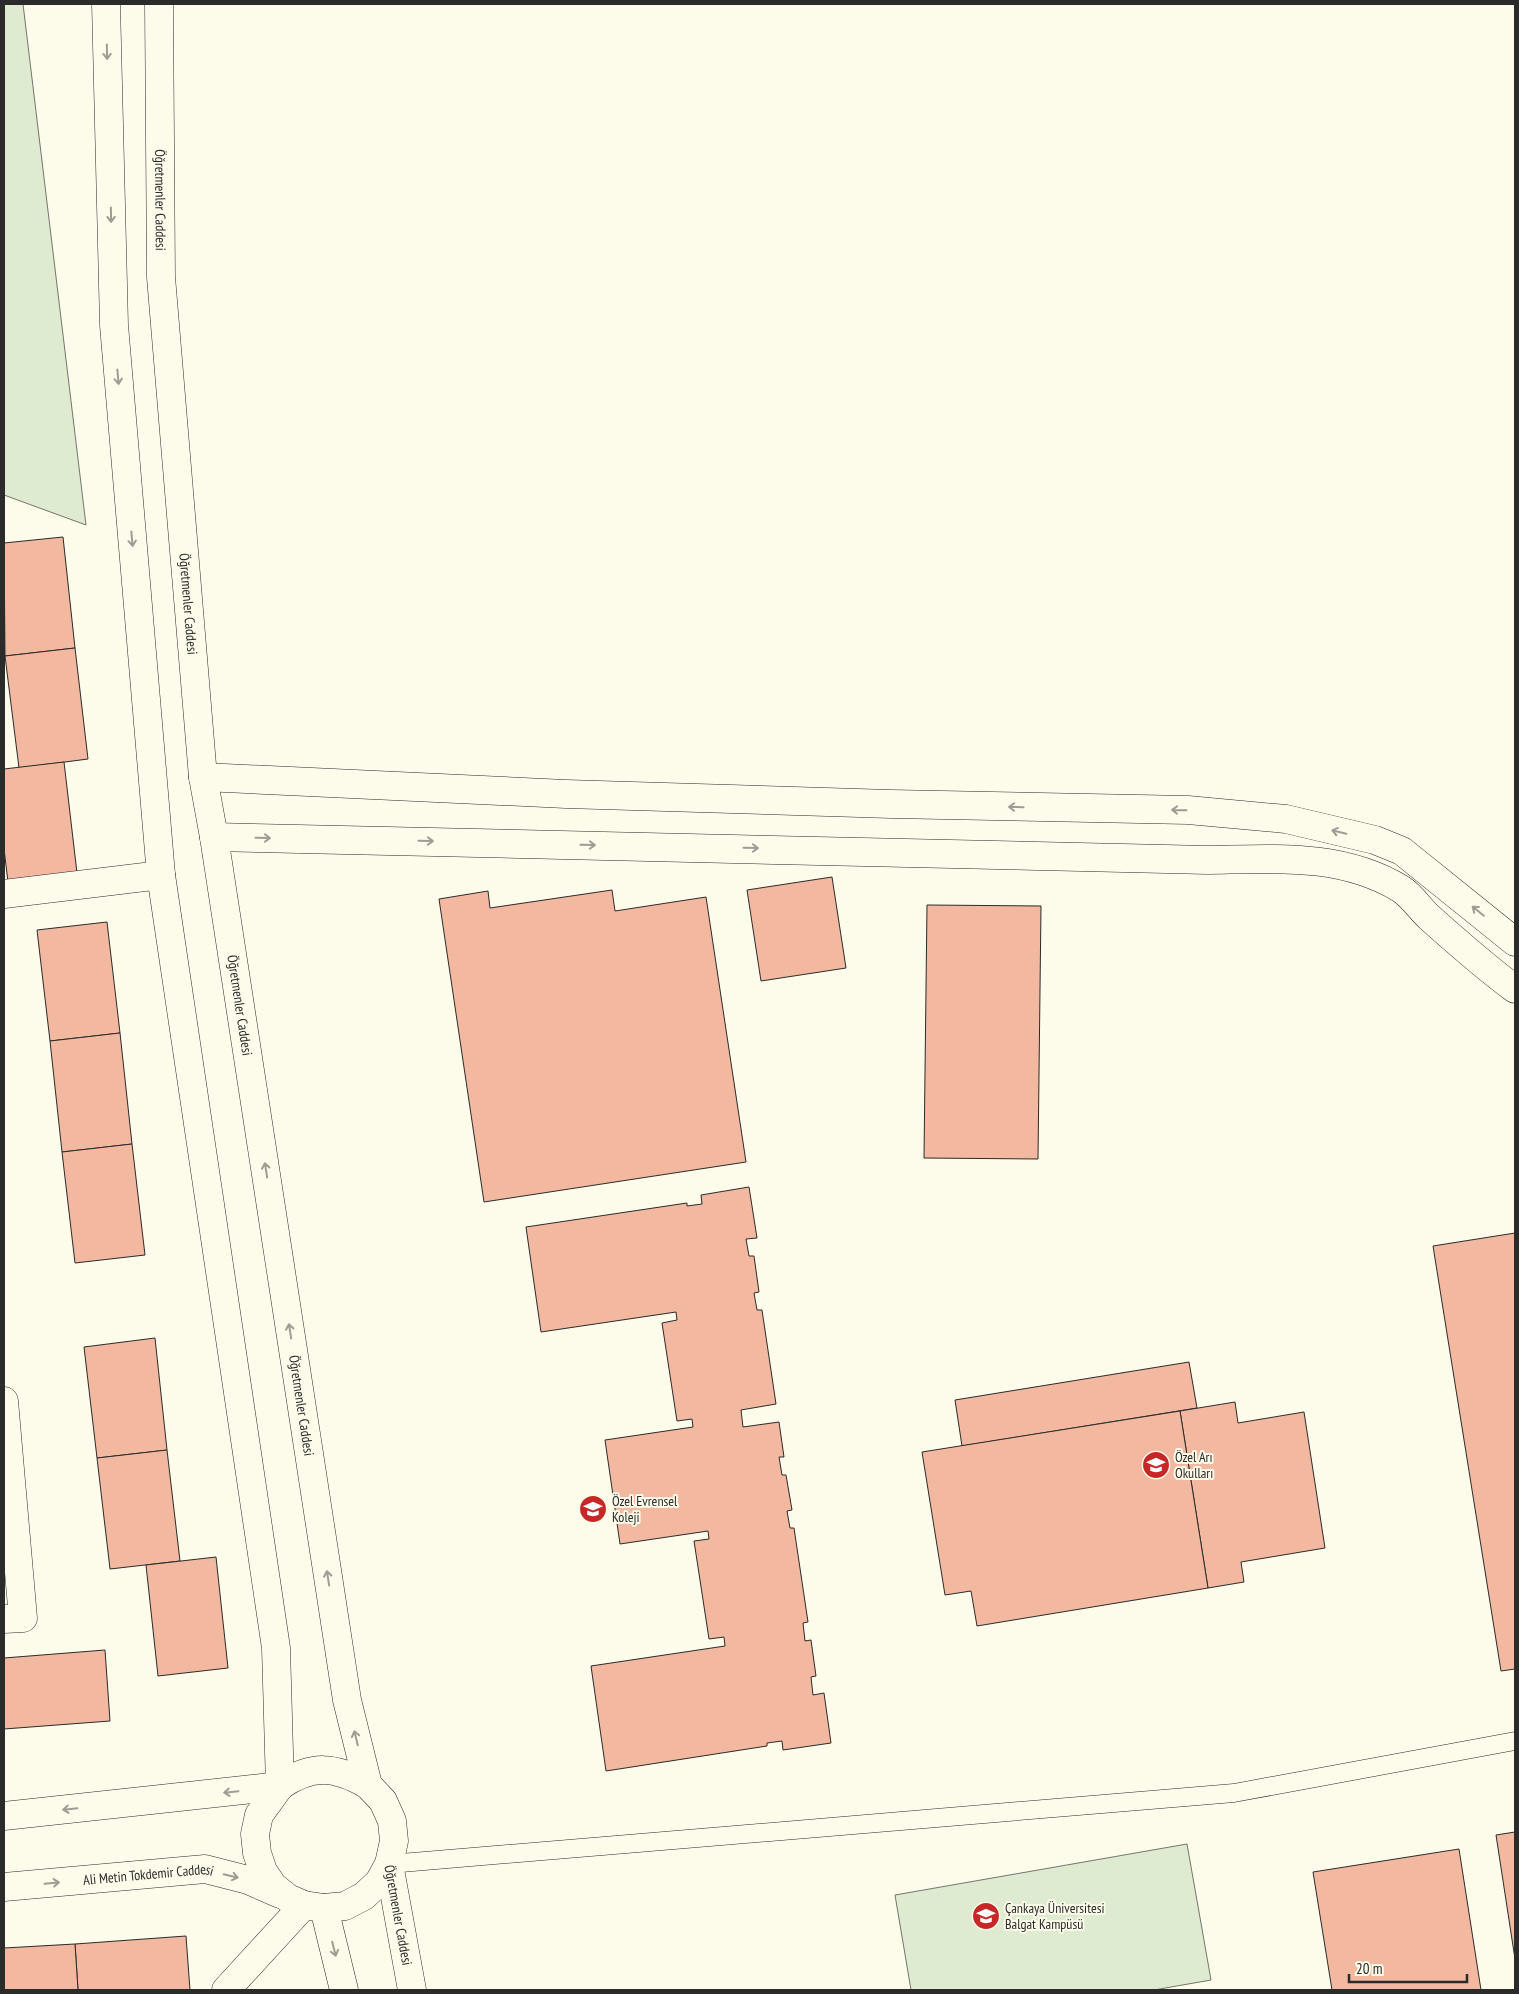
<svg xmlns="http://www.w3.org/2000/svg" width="1519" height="1994" font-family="'PT Sans Narrow',sans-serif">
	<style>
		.green { fill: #deebd1; stroke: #74746e }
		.building { fill: #f2b8a0; stroke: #2b2b2b }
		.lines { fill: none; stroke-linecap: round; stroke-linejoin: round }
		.lane-casing { stroke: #2b2b2b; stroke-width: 19 }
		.street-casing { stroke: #2b2b2b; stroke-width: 29 }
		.secondary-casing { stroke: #2b2b2b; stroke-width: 29 }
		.lane { stroke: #fdfbea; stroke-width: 18 }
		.street { stroke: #fdfbea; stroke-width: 28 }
		.secondary { stroke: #fdfbea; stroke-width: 28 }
		.oneway { stroke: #9e9d94 }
		.labels { text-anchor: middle; stroke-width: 4; stroke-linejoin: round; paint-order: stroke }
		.street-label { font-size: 14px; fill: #2b2b2b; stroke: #fdfbea }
		.poi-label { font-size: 14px; fill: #2b2b2b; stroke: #fdfbea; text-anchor: start }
	</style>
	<rect width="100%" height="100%" fill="#fdfbea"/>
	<g class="green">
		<path d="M4 4H23L86 525 4 495Z"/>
		<path d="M1187 1844 1211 1980 1154 1990H911L895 1895Z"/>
	</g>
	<g class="building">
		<path d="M63 537 75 648 5 656 4 543Z"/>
		<path d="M75 648 88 759 19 768 5 656Z"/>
		<path d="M64 762 77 873 8 882 4 849V769Z"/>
		<path d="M832 877 846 968 761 981 747 890Z"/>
		<path d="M612 890 615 911 706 897 746 1162 484 1202 439 899 488 891 490 908Z"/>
		<path d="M927 905 1041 906 1038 1159 924 1158Z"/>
		<path d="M107 922 120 1033 50 1041 37 930Z"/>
		<path d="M120 1033 132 1144 62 1152 50 1041Z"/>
		<path d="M132 1144 145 1255 75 1263 62 1152Z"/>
		<path d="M749 1187 757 1238 746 1239 749 1256H754L759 1292 754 1293 757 1310H762L776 1404 741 1410 743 1427 779 1422 784 1457H779L782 1475H786L792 1510 787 1511 790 1528H794L808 1622 803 1623 805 1641 811 1640 816 1676 811 1677 813 1695 824 1693 831 1743 783 1750 782 1741 767 1743V1746L606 1771 591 1666 725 1646 724 1637 709 1639 694 1541 709 1539 708 1531 620 1544 605 1440 693 1427 692 1419 677 1421 662 1323 677 1320 676 1312 541 1332 526 1227 687 1203V1206L702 1204 701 1195Z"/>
		<path d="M1515 1233V1669L1501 1671 1433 1246Z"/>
		<path d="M155 1338 167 1450 97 1458 84 1347Z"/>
		<path d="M1189 1362 1197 1408 962 1446 955 1400Z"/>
		<path d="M1235 1402 1238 1423 1304 1412 1325 1548 1241 1562 1244 1582 1208 1588 1180 1411Z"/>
		<path d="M1180 1411 1208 1588 977 1626 971 1591 945 1595 922 1452Z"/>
		<path d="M167 1450 180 1561 110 1569 97 1458Z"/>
		<path d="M216 1557 228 1668 158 1676 146 1565Z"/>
		<path d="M105 1650 110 1721 4 1729V1658Z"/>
		<path d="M1515 1832V1959L1496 1835Z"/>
		<path d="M1459 1849 1481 1990H1332L1313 1872Z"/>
		<path d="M186 1936 190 1990H78L75 1944Z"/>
		<path d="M75 1944 78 1990H4V1948Z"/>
	</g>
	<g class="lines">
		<g class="lane-casing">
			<path id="lane" d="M389 1864 1234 1793 1515 1741"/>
		</g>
		<g class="street-casing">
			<g id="street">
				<path d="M203 777 566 794 891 804 1188 810 1286 819 1375 840 1402 851 1515 942"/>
				<path d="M214 837 1208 860C1275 859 1342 853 1401 889 1412 896 1420 909 1430 918 1458 943 1485 967 1515 989"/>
				<path d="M4 894 161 875"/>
				<path d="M4 1401 23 1618 4 1619"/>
				<path d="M226 1990 304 1905"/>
			</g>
		</g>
		<g class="secondary-casing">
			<g id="secondary">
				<path d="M106 4 114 325 161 875 276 1648 280 1786 259 1815 255 1834 257 1853 263 1871 273 1886 288 1898 304 1905 324 1908 345 1906 364 1896 379 1882 389 1864"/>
				<path id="s1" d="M159 4 161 277 203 777 214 837 347 1700 368 1785 383 1801 392 1821 394 1841 389 1864 412 1990"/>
				<path d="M4 1816 280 1786C312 1764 335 1766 368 1785"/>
				<path id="s2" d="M4 1887 205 1869 248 1880 280 1894"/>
				<path d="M324 1908 344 1990"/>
			</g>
		</g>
		<use href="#lane" class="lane"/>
		<use href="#street" class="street"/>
		<use href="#secondary" class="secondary"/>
	</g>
	<defs><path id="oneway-shaft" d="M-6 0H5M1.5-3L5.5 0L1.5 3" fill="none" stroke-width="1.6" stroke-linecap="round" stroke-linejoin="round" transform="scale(1.25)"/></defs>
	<g class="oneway">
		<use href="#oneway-shaft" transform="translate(107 52) rotate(89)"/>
		<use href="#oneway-shaft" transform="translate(111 215) rotate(89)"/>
		<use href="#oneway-shaft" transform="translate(118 377) rotate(85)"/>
		<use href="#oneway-shaft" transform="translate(132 539) rotate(85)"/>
		<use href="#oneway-shaft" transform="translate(1016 807) rotate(-179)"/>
		<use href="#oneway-shaft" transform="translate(1179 810) rotate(-179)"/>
		<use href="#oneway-shaft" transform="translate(1339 832) rotate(-167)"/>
		<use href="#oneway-shaft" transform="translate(263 838) rotate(1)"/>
		<use href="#oneway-shaft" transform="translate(426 841) rotate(1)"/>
		<use href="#oneway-shaft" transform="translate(588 845) rotate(1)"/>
		<use href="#oneway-shaft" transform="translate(751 848) rotate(1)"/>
		<use href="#oneway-shaft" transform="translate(1478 911) rotate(-141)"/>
		<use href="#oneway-shaft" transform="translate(266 1170) rotate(-99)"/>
		<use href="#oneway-shaft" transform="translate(290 1331) rotate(-99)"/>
		<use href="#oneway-shaft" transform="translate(328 1578) rotate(-99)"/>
		<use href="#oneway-shaft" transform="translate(356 1738) rotate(-104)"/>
		<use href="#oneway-shaft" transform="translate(231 1792) rotate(174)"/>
		<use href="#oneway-shaft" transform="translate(70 1809) rotate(174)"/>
		<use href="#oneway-shaft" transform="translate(231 1876) rotate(14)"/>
		<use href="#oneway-shaft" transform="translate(52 1883) rotate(-5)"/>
		<use href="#oneway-shaft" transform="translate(334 1949) rotate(76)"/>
	</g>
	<defs>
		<g id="school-disc" transform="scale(1.4375)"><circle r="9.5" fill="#c62828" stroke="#fdfbea"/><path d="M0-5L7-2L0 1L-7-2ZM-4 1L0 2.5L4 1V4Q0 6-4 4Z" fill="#fff"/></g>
		<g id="university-disc" transform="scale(1.4375)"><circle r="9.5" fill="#c62828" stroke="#fdfbea"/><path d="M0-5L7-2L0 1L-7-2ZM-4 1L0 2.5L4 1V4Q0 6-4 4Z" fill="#fff"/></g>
	</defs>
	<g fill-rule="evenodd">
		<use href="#school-disc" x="1156" y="1465"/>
		<use href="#school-disc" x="593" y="1509"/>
		<use href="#university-disc" x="986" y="1916"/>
	</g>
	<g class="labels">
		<g class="street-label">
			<text dy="5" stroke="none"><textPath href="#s1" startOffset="196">Öğretmenler Caddesi</textPath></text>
			<text dy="5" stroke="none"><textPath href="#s1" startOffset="601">Öğretmenler Caddesi</textPath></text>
			<text dy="5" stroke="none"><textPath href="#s1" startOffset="1006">Öğretmenler Caddesi</textPath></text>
			<text dy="5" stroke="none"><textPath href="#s1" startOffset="1411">Öğretmenler Caddesi</textPath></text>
			<text dy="5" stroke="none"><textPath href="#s2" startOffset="145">Ali Metin Tokdemir Caddesi</textPath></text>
			<text dy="5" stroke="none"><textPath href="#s1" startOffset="1936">Öğretmenler Caddesi</textPath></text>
		</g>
		<g class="poi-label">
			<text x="1175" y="1462">Özel Arı<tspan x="1175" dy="16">Okulları</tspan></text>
			<text x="612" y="1506">Özel Evrensel<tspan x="612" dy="16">Koleji</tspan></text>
			<text x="1005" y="1913">Çankaya Üniversitesi<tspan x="1005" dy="16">Balgat Kampüsü</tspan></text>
		</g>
	</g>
	<rect width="1519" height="1994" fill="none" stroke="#2b2b2b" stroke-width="10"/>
	<path d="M1349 1974v8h118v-8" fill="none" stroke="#2b2b2b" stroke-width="2.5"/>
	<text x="1356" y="1974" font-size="15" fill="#2b2b2b" stroke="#fdfbea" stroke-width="4" paint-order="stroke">20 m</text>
</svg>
